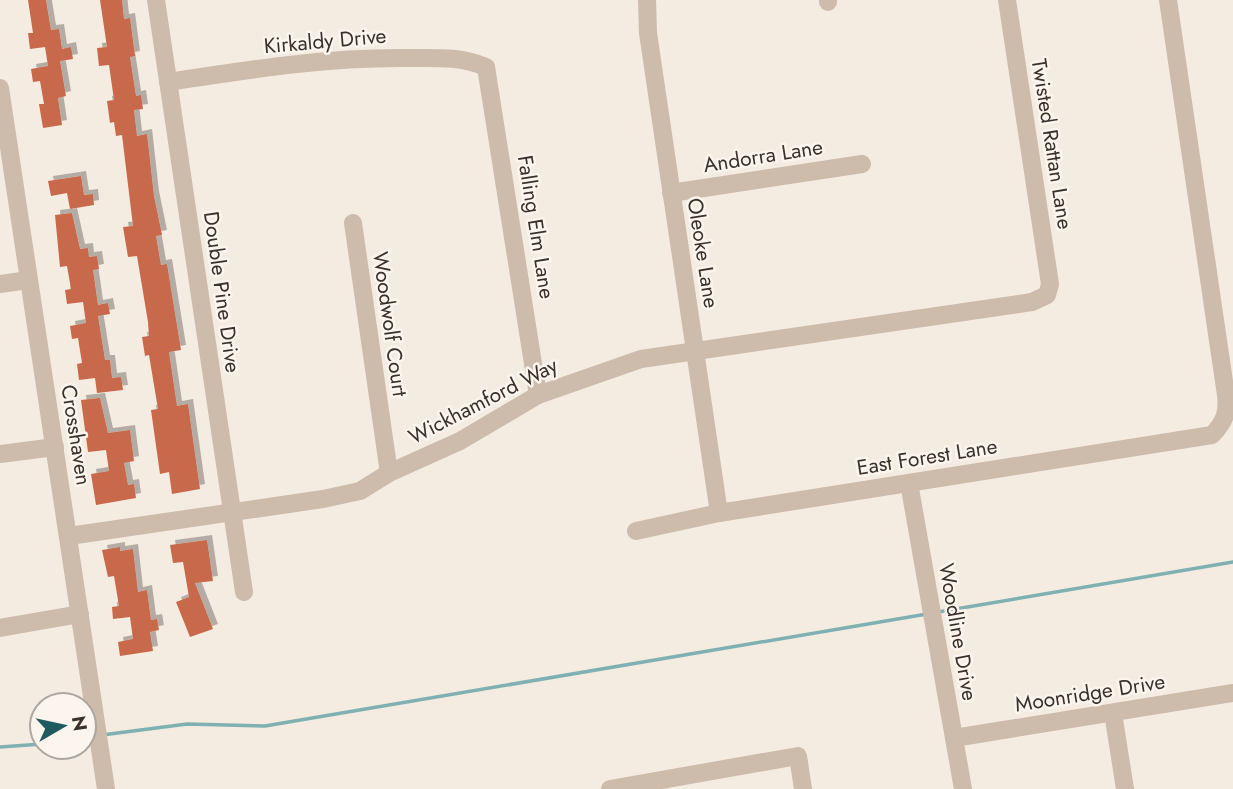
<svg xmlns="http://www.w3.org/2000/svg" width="1233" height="789" font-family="Jost,sans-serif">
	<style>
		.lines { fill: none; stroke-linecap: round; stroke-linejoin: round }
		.stream { stroke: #7fb0b2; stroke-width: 3.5 }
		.building { fill: #c8694b; filter: url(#shadow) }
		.minor { stroke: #cdbbac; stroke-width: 18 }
		.labels { text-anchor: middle; stroke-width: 5; stroke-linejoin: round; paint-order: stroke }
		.street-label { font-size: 21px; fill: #3b302b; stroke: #fbf5ee }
	</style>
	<defs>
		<filter id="shadow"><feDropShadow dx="5" dy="-5" stdDeviation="0" flood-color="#0004"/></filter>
	</defs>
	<rect width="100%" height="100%" fill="#f4ebe1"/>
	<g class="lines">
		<g class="stream">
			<path d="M938 612 1233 562"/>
			<path d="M102 735 187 724 265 726 927 614"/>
			<path d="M0 747 42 744"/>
		</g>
	</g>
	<g class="building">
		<path d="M28 0H46L51 30 59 29 62 49 71 47 73 59 60 61 66 96 58 98 62 125 43 128 39 104H44L40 81 33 82 31 69 48 66 45 47 30 49 28 33H33Z"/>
		<path d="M100 0H122L124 19 130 18 135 56 130 57 136 96 141 95 143 109 134 110 137 136 147 134 154 196 162 235 156 236 161 265 167 264 181 350 169 352 177 406 188 404 200 489 172 494 169 472 160 474 151 410 158 409 149 355 145 356 142 337 149 336 148 322 137 256 128 257 123 227 133 226 122 135 116 136 114 122 110 123 107 101 114 100 109 65 99 66 97 48 107 47Z"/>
		<path d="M81 176 84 195 93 194 94 205 70 209 67 193 51 196 48 181Z"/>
		<path d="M72 213 80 249 88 248 89 257 97 256 99 269 93 270 98 305 108 303 110 314 98 316 105 360H110L112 378 121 377 123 390 97 393 95 378 79 380 77 364 82 363 78 338 72 339 70 326 86 323 83 302 67 304 65 290 71 289 67 266 60 267 55 215Z"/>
		<path d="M100 398 108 433 130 430 134 461 124 463 128 485 134 484 136 498 96 505 91 474 109 471 106 450 88 452 81 400Z"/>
		<path d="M207 540 213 581 195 583 213 629 190 637 176 602 189 597 183 562 173 563 170 545Z"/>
		<path d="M120 547V551L133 549 138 592 147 590 151 620 157 619 159 630 150 632 153 651 120 656 118 642 133 639 130 617 113 619 112 607 119 606 114 576 108 577 102 550Z"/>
	</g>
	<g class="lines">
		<g class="minor">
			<path d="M156 0 244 592"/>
			<path d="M647 0 648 33 719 513"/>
			<path d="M828 2V0"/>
			<path d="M168 82C247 70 327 57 407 58 435 58 460 56 486 67L538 395"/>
			<path d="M0 88 106 789"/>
			<path d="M671 193 862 164"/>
			<path d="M353 223 389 473"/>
			<path d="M0 284 28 280"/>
			<path d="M0 454 55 447"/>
			<path d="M909 483 963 789"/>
			<path d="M636 531 719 513 1212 435C1225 422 1228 412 1226 395L1168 0"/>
			<path d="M69 536 323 499 360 491 389 473 460 441 538 395 641 359 1032 302 1047 295 1050 284 1007 0"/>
			<path d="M0 628 80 614"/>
			<path d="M1113 713 1125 789"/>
			<path d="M954 738 1233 693"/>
			<path d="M610 789 798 756 803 789"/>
		</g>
	</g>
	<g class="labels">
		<g class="street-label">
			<text transform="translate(325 41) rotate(-5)" y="7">Kirkaldy Drive</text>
			<text transform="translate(1052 144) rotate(81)" y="7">Twisted Rattan Lane</text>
			<text transform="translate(763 156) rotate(-9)" y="7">Andorra Lane</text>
			<text transform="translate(536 227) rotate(81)" y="7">Falling Elm Lane</text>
			<text transform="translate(703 253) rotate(81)" y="7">Oleoke Lane</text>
			<text transform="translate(222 292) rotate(82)" y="7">Double Pine Drive</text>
			<text transform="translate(390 324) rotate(82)" y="7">Woodwolf Court</text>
			<text transform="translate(483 401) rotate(-27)" y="7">Wickhamford Way</text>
			<text transform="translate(76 435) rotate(81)" y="7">Crosshaven</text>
			<text transform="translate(927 457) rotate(-9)" y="7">East Forest Lane</text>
			<text transform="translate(958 632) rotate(80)" y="7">Woodline Drive</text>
			<text transform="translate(1090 693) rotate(-9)" y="7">Moonridge Drive</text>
		</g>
	</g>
	<g transform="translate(63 726) rotate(81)"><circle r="33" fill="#fbf5ee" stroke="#aea6a0" stroke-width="2"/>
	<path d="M0-5L12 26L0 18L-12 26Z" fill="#1f5a5e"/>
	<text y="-10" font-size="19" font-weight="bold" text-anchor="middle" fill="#3b302b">N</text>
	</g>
</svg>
